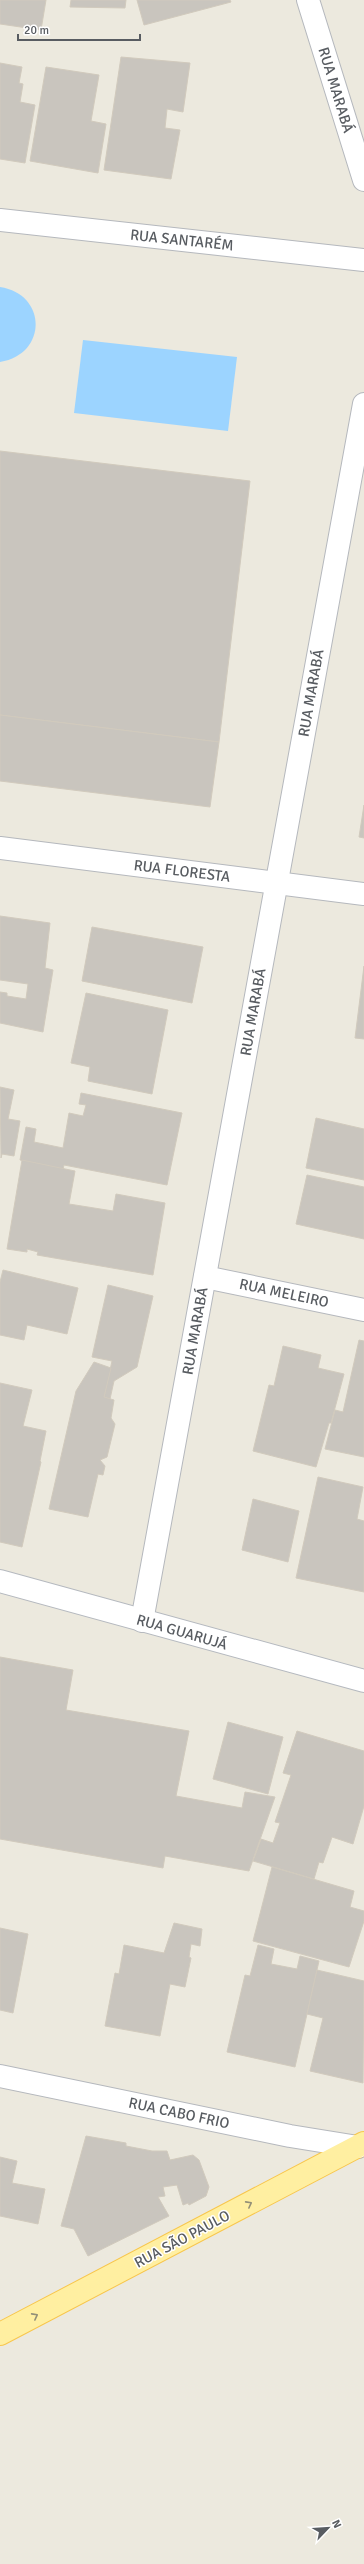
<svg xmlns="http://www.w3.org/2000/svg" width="364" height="2564" font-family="Signika,sans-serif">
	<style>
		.water { fill: #9cd4ff }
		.building { fill: #c9c5be; stroke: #d1cabd }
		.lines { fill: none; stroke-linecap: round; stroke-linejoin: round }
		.street-casing { stroke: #b5b8bd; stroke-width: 24 }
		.secondary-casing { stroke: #b5b9bf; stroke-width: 24 }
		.primary-casing { stroke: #f8c64c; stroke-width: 24 }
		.street { stroke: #fff; stroke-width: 22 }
		.secondary { stroke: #fff; stroke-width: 22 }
		.primary { stroke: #ffefa1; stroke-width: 22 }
		.oneway { stroke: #928f77 }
		.labels { text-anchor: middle; stroke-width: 3; stroke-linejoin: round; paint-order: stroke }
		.street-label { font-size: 15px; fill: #585c61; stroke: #fff }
	</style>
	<rect width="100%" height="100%" fill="#ece9de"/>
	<g class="water">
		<path d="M0 287C47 294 48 354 0 362Z"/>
		<path d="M83 340 237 357 228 431 74 413Z"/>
	</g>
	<g class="building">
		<path d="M0 0H46L41 30 0 24Z"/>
		<path d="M71 0H126L125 8 70 7Z"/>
		<path d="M137 0H230L231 2 144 25Z"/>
		<path d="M121 57 190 63 183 112 167 109 165 128 180 130 171 179 104 170Z"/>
		<path d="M0 63 22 67 19 83 23 84 20 102 35 105 25 163 0 159Z"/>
		<path d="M46 67 99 75 91 121 106 124 98 173 30 161Z"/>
		<path d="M0 451 250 481 219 742 0 715Z"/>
		<path d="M0 715 219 742 210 807 0 781Z"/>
		<path d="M364 805V838L359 837Z"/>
		<path d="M0 916 50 923 45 968 53 970 43 1032 0 1023V992L7 993V996L26 999 28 984 0 980Z"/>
		<path d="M92 927 203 947 192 1003 82 981Z"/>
		<path d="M364 966V1039L355 1038Z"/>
		<path d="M86 993 168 1010 152 1094 88 1081 90 1067 71 1063Z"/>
		<path d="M0 1087 14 1090 8 1119 20 1121 14 1156 2 1154 1 1158Z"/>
		<path d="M81 1093 182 1113 167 1185 64 1165 63 1169 20 1160 26 1127 36 1129 34 1142 63 1148 69 1113 83 1116 86 1105 79 1104Z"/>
		<path d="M316 1118 364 1129V1180L306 1168Z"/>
		<path d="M22 1160 75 1171 69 1204 113 1211 116 1194 165 1203 153 1275 37 1255 38 1252 27 1249V1252L7 1249Z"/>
		<path d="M307 1175 364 1187V1239L296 1224Z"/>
		<path d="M3 1270 78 1288 67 1334 27 1325 24 1340 0 1335V1282Z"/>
		<path d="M108 1285 153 1296 137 1367 114 1381 110 1399 104 1397 112 1361 92 1357Z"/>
		<path d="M359 1340 364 1341V1457L325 1449 335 1410 343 1412Z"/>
		<path d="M283 1346 321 1355 318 1368 344 1374 331 1423H329L316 1467 253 1451 269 1385 274 1386Z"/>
		<path d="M94 1362 111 1368 104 1397 114 1400 111 1418 115 1424 107 1457 100 1460 105 1466 103 1475 98 1474 88 1517 49 1509 76 1391Z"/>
		<path d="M0 1383 32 1390 23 1426 46 1431 40 1461 41 1462 22 1547 0 1542Z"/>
		<path d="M318 1477 363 1487 357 1519 364 1521V1592L296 1578Z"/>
		<path d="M253 1499 299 1511 288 1562 242 1550Z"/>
		<path d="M0 1657 73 1670 66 1710 189 1731 176 1796 242 1808 245 1792 275 1797 249 1871 165 1856 163 1868 0 1839Z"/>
		<path d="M228 1722 283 1737 268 1794 213 1779Z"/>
		<path d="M297 1731 364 1751V1806L353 1844 332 1837 323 1863 319 1862 314 1879 253 1861 261 1839 273 1843 280 1823 275 1822 291 1775 283 1773Z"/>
		<path d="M272 1867 354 1891 350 1907 364 1911V1921L349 1967 253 1941Z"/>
		<path d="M174 1923 202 1929 200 1946 191 1944 189 1957 191 1958 185 1987 170 1984 160 2036 105 2026 115 1973 119 1974 124 1945 164 1953Z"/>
		<path d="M0 1928 28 1934 13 2013 0 2010Z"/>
		<path d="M258 1945 274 1949 271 1964 297 1969 300 1956 319 1961 295 2067 227 2052 245 1975 250 1976Z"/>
		<path d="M317 1970 364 1981 363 2083 310 2071 323 2018 307 2014Z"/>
		<path d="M86 2136 126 2143V2146L152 2151H167L170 2160 193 2155 199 2160 209 2187 206 2196 189 2205 188 2203 183 2205 177 2185 163 2187 165 2196 158 2197 169 2216 88 2256 74 2229 61 2226Z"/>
		<path d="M0 2157 17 2161 12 2183 45 2189 38 2224 0 2216Z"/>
	</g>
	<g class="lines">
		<g class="street-casing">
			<g id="street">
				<path d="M308 0 364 180"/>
				<path d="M0 220 364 260"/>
				<path d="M0 848 364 894"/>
				<path d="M205 1277 364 1310"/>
				<path d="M142 1621 364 404"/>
				<path d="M0 2076 290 2136 358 2147"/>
			</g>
		</g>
		<g class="secondary-casing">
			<path id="secondary" d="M0 1581 364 1681"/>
		</g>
		<g class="primary-casing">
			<path id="primary" d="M0 2334 364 2143"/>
		</g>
		<use href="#street" class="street"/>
		<use href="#secondary" class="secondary"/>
		<use href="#primary" class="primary"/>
	</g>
	<defs><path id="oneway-chevron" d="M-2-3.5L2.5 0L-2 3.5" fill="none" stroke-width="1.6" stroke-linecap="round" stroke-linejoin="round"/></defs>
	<g class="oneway">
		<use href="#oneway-chevron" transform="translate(249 2204) rotate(-28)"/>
		<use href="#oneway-chevron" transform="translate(35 2316) rotate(-28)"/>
	</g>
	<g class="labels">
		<g class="street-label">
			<text transform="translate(336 90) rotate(73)" y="5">RUA MARABÁ</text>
			<text transform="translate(182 240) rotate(6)" y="5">RUA SANTARÉM</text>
			<text transform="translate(311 693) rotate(-80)" y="5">RUA MARABÁ</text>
			<text transform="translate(182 871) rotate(7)" y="5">RUA FLORESTA</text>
			<text transform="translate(253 1012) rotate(-80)" y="5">RUA MARABÁ</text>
			<text transform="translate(284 1293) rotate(12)" y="5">RUA MELEIRO</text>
			<text transform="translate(195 1331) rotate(-80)" y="5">RUA MARABÁ</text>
			<text transform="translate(182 1632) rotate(16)" y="5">RUA GUARUJÁ</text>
			<text transform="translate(179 2113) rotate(12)" y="5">RUA CABO FRIO</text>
			<text transform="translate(182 2239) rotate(-28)" y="5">RUA SÃO PAULO</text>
		</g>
	</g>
	<g transform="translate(328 2528) rotate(65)" stroke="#ffffff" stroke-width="3" paint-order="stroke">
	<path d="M0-3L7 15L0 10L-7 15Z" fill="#585c61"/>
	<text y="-6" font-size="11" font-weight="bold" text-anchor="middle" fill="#585c61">N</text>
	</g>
	<path d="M18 34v6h122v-6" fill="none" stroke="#585c61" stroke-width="2"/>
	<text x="24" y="34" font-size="12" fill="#585c61" stroke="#ffffff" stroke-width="3" paint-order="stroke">20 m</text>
</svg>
